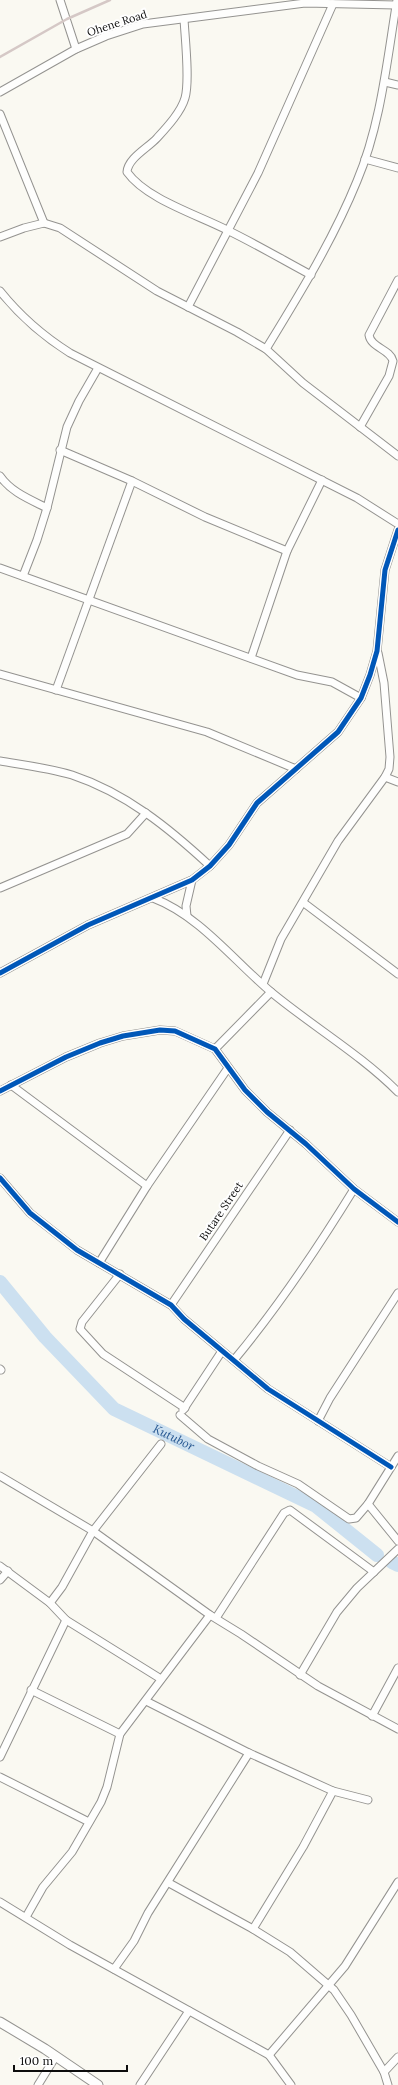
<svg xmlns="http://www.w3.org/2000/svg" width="398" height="2085" font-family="Lora,serif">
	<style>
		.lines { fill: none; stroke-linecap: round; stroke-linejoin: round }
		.river { stroke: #cce0f0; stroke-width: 14 }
		.minor-casing { stroke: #949390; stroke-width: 9 }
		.tertiary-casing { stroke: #949390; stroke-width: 11 }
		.minor { stroke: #fefefd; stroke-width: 7 }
		.tertiary { stroke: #fefefd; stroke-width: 9 }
		.rail { stroke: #d5c8c6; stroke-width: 2.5 }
		.cycleway-casing { stroke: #fff; stroke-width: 8 }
		.cycleway { stroke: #0057b8; stroke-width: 5 }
		.labels { text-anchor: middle; stroke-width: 4; stroke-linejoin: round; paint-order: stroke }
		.street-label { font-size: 11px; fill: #0d0d0d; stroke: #fff }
		.water-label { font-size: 12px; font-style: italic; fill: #255690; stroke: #fff }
	</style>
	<rect width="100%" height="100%" fill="#faf9f2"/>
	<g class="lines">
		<g class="river">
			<path id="s1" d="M0 1282 45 1337 114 1409 316 1506 377 1555"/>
			<path d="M392 1562 398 1565"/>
		</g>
		<g class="minor-casing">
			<g id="minor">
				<path d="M60 0 76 49"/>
				<path d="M184 19C185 38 190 81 185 98 181 112 167 127 157 138 148 148 128 158 127 172 146 199 198 215 227 230 256 244 283 260 311 275"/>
				<path d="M385 82 398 85"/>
				<path d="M0 92 76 49 106 36 143 24 305 3 396 5"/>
				<path d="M0 114 44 223"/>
				<path d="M365 159 398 168"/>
				<path d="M0 237 24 228 44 223 60 228 157 291 237 332 266 349 303 383 398 456"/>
				<path d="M0 291C20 316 43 336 70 353L357 498 398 524"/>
				<path d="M188 307 258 173 333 4"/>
				<path d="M266 349C299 295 333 240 357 181 381 124 387 60 397 0"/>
				<path d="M360 427 389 376 393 361C390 349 371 348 369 335L398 280"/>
				<path d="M60 450 132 481 205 517 287 551"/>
				<path d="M0 476C11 492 29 499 47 508"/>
				<path d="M0 568 297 675 332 682 361 698"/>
				<path d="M23 576 37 540 47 508 67 427 79 401 98 368"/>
				<path d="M251 658 287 551 322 480"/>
				<path d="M0 674 207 732 296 769"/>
				<path d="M56 690 132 481"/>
				<path d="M0 761C24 765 49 768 72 775 126 793 169 828 210 866"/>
				<path d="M385 777 398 782"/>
				<path d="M0 888 127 834 146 813"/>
				<path d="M153 898C200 916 233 960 271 992 312 1026 360 1054 398 1092"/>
				<path d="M304 903 398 974"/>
				<path d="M187 916 186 906 192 880"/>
				<path d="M0 973 88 925 192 880 210 866 229 845 257 803 338 732 361 698 370 675 377 651 385 570 398 530"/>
				<path d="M263 984 281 939 338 841 385 777 389 769 390 757 384 683 378 653"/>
				<path d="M215 1049 271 992"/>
				<path d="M11 1085 147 1186"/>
				<path d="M0 1091 66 1057 100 1043 123 1036 160 1030 175 1031 215 1049 245 1090 267 1112 306 1144 354 1189 398 1222"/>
				<path d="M0 1178 30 1213 77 1250 171 1305 184 1319 268 1389 391 1467"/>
				<path d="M99 1263 147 1186 228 1068"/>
				<path d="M120 1274 82 1322 80 1329 103 1354 185 1408"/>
				<path d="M171 1305 290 1130"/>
				<path d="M234 1360C279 1306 317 1249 354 1189"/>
				<path d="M0 1369 1 1370"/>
				<path d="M183 1410 222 1351"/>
				<path d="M180 1415 208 1439 258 1466 298 1484 349 1519 356 1518 368 1504 398 1456"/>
				<path d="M318 1421 330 1398 398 1293"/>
				<path d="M0 1476 93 1531 210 1615 241 1634 318 1686 398 1729"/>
				<path d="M368 1504 398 1541"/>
				<path d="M0 1566 50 1603 66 1620 161 1679"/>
				<path d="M0 1580 8 1571"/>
				<path d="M50 1603 62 1587 93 1531 161 1444"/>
				<path d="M216 1618 284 1513 290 1510 374 1572"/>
				<path d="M300 1675 337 1612 357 1588 398 1549"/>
				<path d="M31 1690 120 1734"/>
				<path d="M146 1701 249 1753 333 1791 368 1800"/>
				<path d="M372 1716 398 1668"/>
				<path d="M0 1757 66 1620"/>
				<path d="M0 1777 89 1822"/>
				<path d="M169 1883 253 1929 303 1847 333 1791"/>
				<path d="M0 1902 70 1945 269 2055 291 2085"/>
				<path d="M26 1917 43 1887 72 1852 101 1802 107 1787 120 1734 210 1615"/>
				<path d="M253 1929 290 1952 334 1990 351 2015 384 2072 388 2085"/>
				<path d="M114 1969 134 1941 148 1913 249 1753"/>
				<path d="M269 2055 345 1966 398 1882"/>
				<path d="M384 2072 398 2057"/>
				<path d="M38 2085 56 2056"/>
				<path d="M140 2085 189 2011"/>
			</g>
		</g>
		<g class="tertiary-casing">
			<path id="tertiary" d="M0 2022 45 2049 98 2085"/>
		</g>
		<use href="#minor" class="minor"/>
		<use href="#tertiary" class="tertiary"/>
		<path class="rail" d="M0 57 67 19 110 0"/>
		<g class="cycleway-casing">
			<g id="cycleway">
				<path d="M0 973 88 925 192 880 210 866 229 845 257 803 338 732 361 698 370 675 377 651 385 570 398 530"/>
				<path d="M0 1091 66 1057 100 1043 123 1036 160 1030 175 1031 215 1049 245 1090 267 1112 306 1144 354 1189 398 1222"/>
				<path d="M0 1178 30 1213 77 1250 171 1305 184 1319 268 1389 391 1467"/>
			</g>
		</g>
		<use href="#cycleway" class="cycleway"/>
	</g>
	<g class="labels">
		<g class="street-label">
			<text transform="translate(117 23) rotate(-18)" y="4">Ohene Road</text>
			<text transform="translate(221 1211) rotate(-56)" y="4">Butare Street</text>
		</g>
		<g class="water-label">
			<text dy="4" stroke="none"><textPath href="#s1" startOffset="237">Kutubor</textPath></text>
		</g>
	</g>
	<path d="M14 2065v6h113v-6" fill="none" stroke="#0d0d0d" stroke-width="2"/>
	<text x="20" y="2065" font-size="12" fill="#0d0d0d" stroke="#ffffff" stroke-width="3" paint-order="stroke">100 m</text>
</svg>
